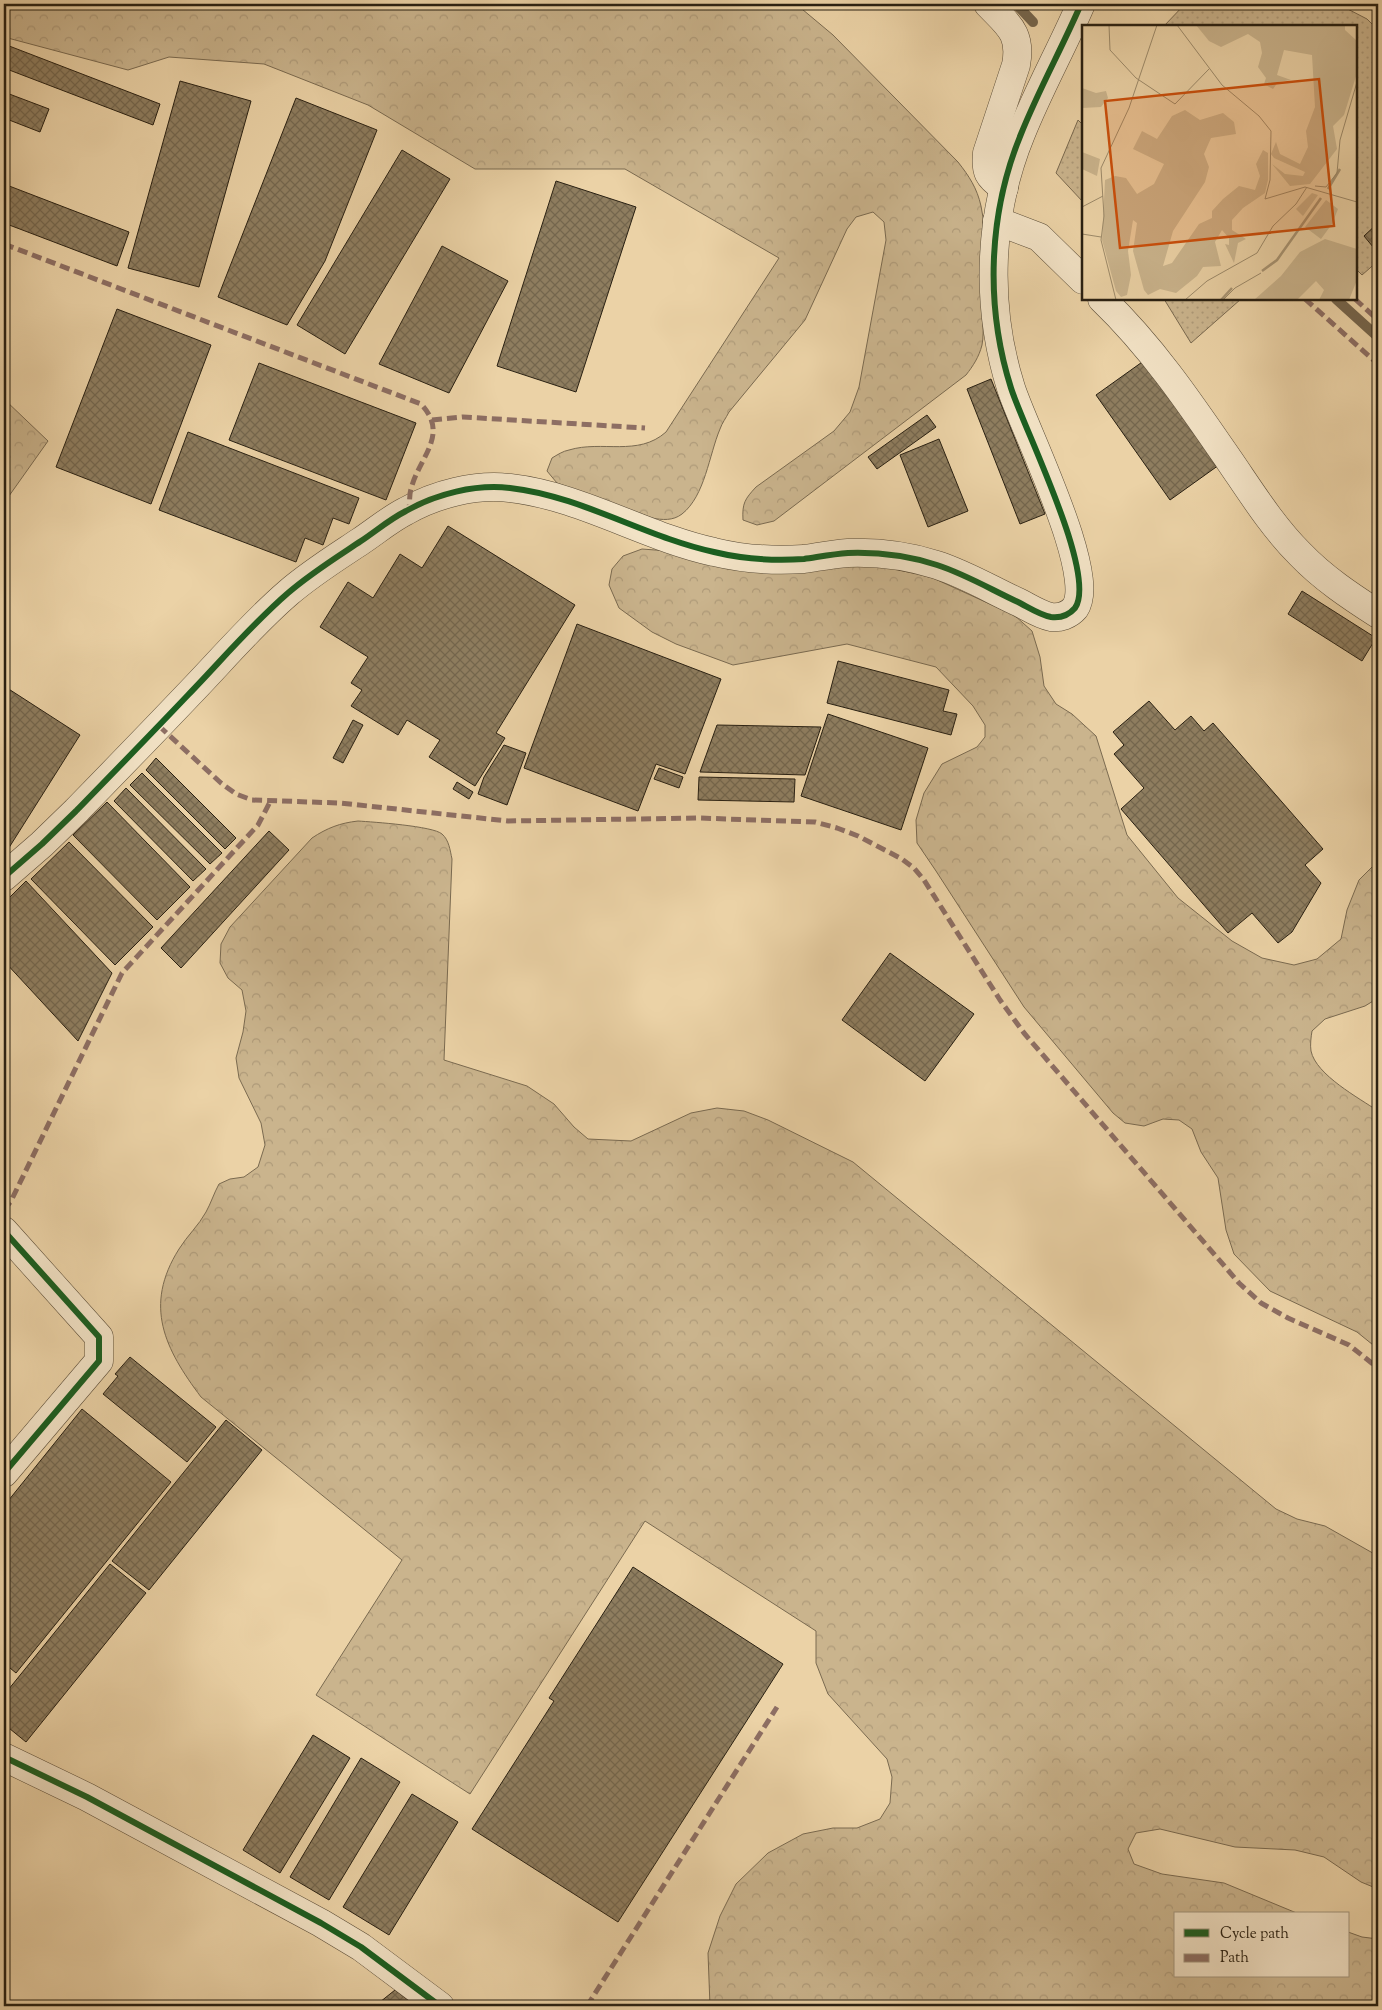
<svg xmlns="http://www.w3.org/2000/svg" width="1382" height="2010" font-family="'Sorts Mill Goudy',serif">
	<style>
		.grass { fill: url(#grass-dots); stroke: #7a6a50 }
		.forest { fill: url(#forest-crowns); stroke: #7a6a50 }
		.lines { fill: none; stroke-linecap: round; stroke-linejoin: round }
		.stream { stroke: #76664d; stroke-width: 10 }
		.building { fill: url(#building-cross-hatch); stroke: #292012 }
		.minor-casing { stroke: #5a4c37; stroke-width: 29 }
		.minor { stroke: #f2e2c5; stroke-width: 28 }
		.quiet { stroke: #8d6e63; stroke-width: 5; stroke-dasharray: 10 5; stroke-linecap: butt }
		.cycleway-casing { stroke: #f2e2c5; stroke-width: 9 }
		.cycleway { stroke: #1b5e20; stroke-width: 6 }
		.inset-river { fill: none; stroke: #a99574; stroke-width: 2.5 }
		.inset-road { fill: none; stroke: #9d8b6b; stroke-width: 1 }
		.view { fill: #cb500d; fill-opacity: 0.15; stroke: #cb500d; stroke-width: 2.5 }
		.inset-edge { fill: none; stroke: #292012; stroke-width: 2.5 }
	</style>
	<defs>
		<pattern id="grass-dots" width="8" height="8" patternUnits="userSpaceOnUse" patternTransform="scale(1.25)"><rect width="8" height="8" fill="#cab48d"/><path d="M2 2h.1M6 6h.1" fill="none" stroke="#ae9a79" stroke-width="1.8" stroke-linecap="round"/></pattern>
		<pattern id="forest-crowns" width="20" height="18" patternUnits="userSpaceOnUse" patternTransform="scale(1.25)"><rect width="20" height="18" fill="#cab48d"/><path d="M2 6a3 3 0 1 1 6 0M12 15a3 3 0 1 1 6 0" fill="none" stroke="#ae9a79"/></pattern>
		<pattern id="building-cross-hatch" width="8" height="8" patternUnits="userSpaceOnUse" patternTransform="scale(1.25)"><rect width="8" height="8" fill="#8e7d5f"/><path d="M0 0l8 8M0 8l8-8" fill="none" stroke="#74664d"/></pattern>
	</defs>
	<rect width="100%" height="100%" fill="#ebd2a6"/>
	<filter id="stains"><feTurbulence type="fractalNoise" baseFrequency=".004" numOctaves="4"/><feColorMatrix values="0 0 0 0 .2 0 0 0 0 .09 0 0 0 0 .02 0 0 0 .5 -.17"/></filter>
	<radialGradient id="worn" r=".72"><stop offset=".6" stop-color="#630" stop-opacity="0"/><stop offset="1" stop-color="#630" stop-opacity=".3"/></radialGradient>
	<g class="grass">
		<path d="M1185 4H1338L1367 19 1378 30V261L1362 275 1356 269V26H1164Z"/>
		<path d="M1078 120 1083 125V202L1056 173Z"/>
		<path d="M1164 299H1241L1191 343Z"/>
	</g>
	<g class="forest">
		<path d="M4 4H796L833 35 958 162C969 176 977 188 981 206 987 231 982 272 982 299 981 314 985 329 982 345 979 357 973 366 966 375L774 521 757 525 743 520C742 503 745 499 756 487L834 431 850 412 859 387 886 240 884 222 873 212 856 217 847 229 805 320 729 412C726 418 722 423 720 429 709 455 705 496 682 514 673 521 662 520 652 518L557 483 547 471 552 458C557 455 563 451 569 450 602 440 638 457 666 432L779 258 625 169H475L368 105 264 64 169 57 128 70 4 37Z"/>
		<path d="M4 399 48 441 4 503Z"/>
		<path d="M642 549 891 568 933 578 1014 615 1032 631 1040 657 1044 686 1056 704 1072 714 1096 736 1127 835 1178 898 1232 941 1262 958 1294 965 1317 959 1341 939 1347 910 1359 880 1378 861V998L1365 1006 1325 1019 1312 1031C1311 1037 1310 1045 1311 1051 1316 1075 1359 1098 1378 1111V1349L1357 1332 1270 1291 1234 1254 1226 1230 1218 1178 1201 1152 1192 1129 1179 1120 1163 1119 1144 1126 1125 1123 1113 1113 1024 1007 936 871 917 843 916 820 924 793 942 764 977 747 985 737V725L973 706 936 667 847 644 733 665 676 644 652 632 619 608 609 585 612 569 623 556Z"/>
		<path d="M358 821C373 822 433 826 442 834 449 840 450 850 452 859L444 1060 527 1086 554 1104 574 1127 588 1139 631 1141 691 1113 717 1108 744 1111 768 1120 853 1162 1276 1509 1297 1519 1325 1526 1378 1556V1889L1361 1882 1324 1857 1295 1850 1235 1847 1160 1829 1136 1833 1128 1849 1134 1864 1162 1874 1224 1883 1299 1914H1176V1976H1348V1932L1362 1937 1378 1939V2006H710L708 1953 720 1916 736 1884 768 1853 803 1834 833 1828H857L880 1819 890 1803 892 1777 887 1759 828 1694 816 1663V1631L645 1521 470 1794 316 1695 402 1560 201 1397C165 1349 143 1306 179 1249 187 1236 199 1225 206 1212 211 1203 214 1193 219 1184L230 1179 244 1177 258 1167 265 1145 261 1123 239 1078 236 1058 243 1032 246 1011 242 990 228 978 220 963 221 944 230 927 312 838C327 828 340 823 358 821Z"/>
	</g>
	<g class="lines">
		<g class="stream">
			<path d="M1016 4 1033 22"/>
			<path d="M1336 299 1378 337"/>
		</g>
	</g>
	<g class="building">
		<path d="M4 44 160 104 153 125 4 68Z"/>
		<path d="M180 81 251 101 199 287 128 268Z"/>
		<path d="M4 92 49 109 40 132 4 118Z"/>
		<path d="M296 98 377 130 325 261 287 325 218 297Z"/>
		<path d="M402 150 450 179 345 354 297 325Z"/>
		<path d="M556 181 636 207 576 392 497 366Z"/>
		<path d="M4 184 129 232 117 266 4 223Z"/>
		<path d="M1378 223V253L1364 236Z"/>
		<path d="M442 246 508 281 449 393 379 364Z"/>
		<path d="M117 309 211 345 151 504 56 467Z"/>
		<path d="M1145 360 1219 465 1170 500 1096 395Z"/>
		<path d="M259 363 416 423 386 500 229 440Z"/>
		<path d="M991 379 1045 514 1020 524 967 389Z"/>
		<path d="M927 415 936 427 877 469 868 457Z"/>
		<path d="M188 432 359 498 349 524 333 518 323 545 305 538 296 562 159 510Z"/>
		<path d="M939 439 968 511 928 527 900 455Z"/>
		<path d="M448 526 575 605 496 733 505 738 475 786 429 757 440 740 407 720 398 735 351 706 362 690 351 683 368 657 320 627 348 582 373 598 400 554 422 568Z"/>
		<path d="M1302 591 1376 638 1362 661 1288 614Z"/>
		<path d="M577 624 721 679 685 774 656 764 638 811 524 768Z"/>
		<path d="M838 661 949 690 943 711 957 714 951 735 827 703Z"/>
		<path d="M4 686 80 735 5 854 4 853Z"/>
		<path d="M1149 701 1175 730 1191 716 1204 731 1213 723 1323 849 1305 865 1321 883 1292 932 1278 943 1252 913 1228 933 1121 809 1144 788 1114 754 1124 745 1113 732Z"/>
		<path d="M828 714 928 748 901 830 801 796Z"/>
		<path d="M353 720 363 725 343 763 333 758Z"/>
		<path d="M717 725 821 727 805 775 700 772Z"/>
		<path d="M504 745 526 753 507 805 478 794 484 777Z"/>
		<path d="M156 758 236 838 225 849 146 770Z"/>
		<path d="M659 768 683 777 679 788 654 779Z"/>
		<path d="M142 773 222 853 210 864 130 785Z"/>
		<path d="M699 777 795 779 794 802 698 800Z"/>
		<path d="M457 782 473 792 469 799 453 789Z"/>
		<path d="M126 788 206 869 193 881 114 801Z"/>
		<path d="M107 802 190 887 157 920 73 835Z"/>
		<path d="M269 831 289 850 181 968 161 948Z"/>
		<path d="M69 842 153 927 115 965 31 879Z"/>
		<path d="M26 881 112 973 78 1041 4 961V903Z"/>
		<path d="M890 953 974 1014 925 1081 842 1020Z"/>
		<path d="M130 1357 216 1427 187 1462 103 1394 118 1376 115 1374Z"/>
		<path d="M82 1409 171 1482 16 1673 4 1663V1506Z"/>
		<path d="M226 1420 262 1450 149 1590 112 1561Z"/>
		<path d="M110 1564 146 1593 26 1742 4 1724V1695Z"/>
		<path d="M633 1567 783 1664 618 1922 472 1829 554 1701 549 1698Z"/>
		<path d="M313 1735 350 1758 280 1873 243 1850Z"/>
		<path d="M361 1758 400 1782 329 1900 290 1877Z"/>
		<path d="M412 1794 458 1822 389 1935 343 1907Z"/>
		<path d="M395 1990 416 2006H375Z"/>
	</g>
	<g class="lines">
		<g class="minor-casing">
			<g id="minor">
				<path d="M988 4C1008 25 1022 33 1016 65L987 153C985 172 988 177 1004 188"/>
				<path d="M997 221 1039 237 1083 280"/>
				<path d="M1102 299C1152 347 1190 403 1229 460 1251 492 1272 526 1300 554 1323 578 1350 596 1378 614"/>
				<path d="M4 877 42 844 76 811C113 773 151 734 188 695 221 661 252 624 288 593 311 573 337 557 361 541 376 531 390 519 406 511 436 494 475 484 510 488 581 496 645 537 714 552 743 559 774 561 804 559 818 557 833 554 848 553 877 552 909 556 937 565 965 574 992 590 1018 602 1028 607 1040 615 1051 617 1060 618 1069 615 1075 608 1098 575 1024 429 1011 388 985 306 988 214 1021 134 1039 89 1062 48 1081 4"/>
				<path d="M4 1231 99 1337V1361L4 1473"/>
				<path d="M4 1757 87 1797 321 1923 361 1947 440 2006"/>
			</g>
		</g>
		<use href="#minor" class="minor"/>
		<g class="quiet">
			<path d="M4 244 421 404C450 435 419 457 411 489 409 495 410 503 409 509"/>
			<path d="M1305 299 1378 364"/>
			<path d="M1355 299 1378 320"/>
			<path d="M432 420 463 417 645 428"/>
			<path d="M159 726 221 783 236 794 252 800 340 803 508 821 698 818 815 822 837 828 858 836 902 859 914 868 924 880 1000 1000 1024 1033 1239 1283 1261 1303 1288 1318 1349 1345 1378 1368"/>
			<path d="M4 1210 11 1201 122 973 258 825 270 802"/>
			<path d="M587 2006 777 1707"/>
		</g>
		<g class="cycleway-casing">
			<g id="cycleway">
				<path d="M4 877 42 844 76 811C113 773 151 734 188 695 221 661 252 624 288 593 311 573 337 557 361 541 376 531 390 519 406 511 436 494 475 484 510 488 581 496 645 537 714 552 743 559 774 561 804 559 818 557 833 554 848 553 877 552 909 556 937 565 965 574 992 590 1018 602 1028 607 1040 615 1051 617 1060 618 1069 615 1075 608 1098 575 1024 429 1011 388 985 306 988 214 1021 134 1039 89 1062 48 1081 4"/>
				<path d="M4 1231 99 1337V1361L4 1473"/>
				<path d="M4 1757 87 1797 321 1923 361 1947 440 2006"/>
			</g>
		</g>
		<use href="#cycleway" class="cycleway"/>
	</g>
	<g transform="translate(1082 25)">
		<rect width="275" height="275" fill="#ebd2a6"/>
		<path d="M230 168 236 170 221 191 214 184ZM244 175 256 184 250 199 239 214 223 202Z" fill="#cab48d"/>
		<path d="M114 0H263V5L274 15 275 48 262 90 251 101 255 124 228 159 208 161 190 139 203 149 221 151 223 147 192 133 189 129 194 117 198 129 218 139 226 122 224 106 233 82 230 30 202 25 195 50 209 55 196 57 191 64 182 59 184 53 176 42 180 28 178 17 166 9 139 22 127 16ZM0 63 14 68 24 66 26 73 19 82 0 83ZM103 85 118 95 141 88 152 97 154 109 129 113 122 129 127 142 123 157 91 206 81 241 90 238 117 199 130 193V186L141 174 157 161 173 165 178 151 174 139 181 125 186 128V155L183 168 161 183 150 195V205L164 214 156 218 152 238 143 219 147 220V213L140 205 133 217 139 241 121 242 115 251 94 268 78 264 66 270 62 265 51 226 55 198 51 195 46 226 49 250 45 270 39 272 34 266 20 215 23 155 33 151 44 153 55 169 72 159 82 139 51 124 60 106 75 114 90 91ZM0 127 18 134 15 151 0 144ZM243 214 275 224V255L267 275H237L242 265 234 256 215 275H172L199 251 218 227Z" fill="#cab48d"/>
		<path class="inset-river" d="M246 164 258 144M180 246 195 235 239 173M139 275 150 263"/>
		<path class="inset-road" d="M27 0 28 25 54 53 93 79 127 44M95 0 140 60 177 91 189 106 188 155 183 174 223 162 275 177M233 161 244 162 255 148 258 115 275 57M0 182 21 171M0 209 19 212M34 275 19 215 22 191 19 143 47 83 75 0M103 275 125 256 175 228 191 201 214 179 225 162M141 275 153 263 179 248"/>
		<path class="view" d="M237 54 252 201 38 223 23 76Z"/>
		<rect width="275" height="275" class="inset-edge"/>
	</g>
	<rect width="1382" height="2010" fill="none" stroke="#ebd2a6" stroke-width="20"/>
	<rect x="5" y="5" width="1372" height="2000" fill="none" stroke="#292012" stroke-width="2.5"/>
	<rect x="10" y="10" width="1362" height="1990" fill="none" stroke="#292012"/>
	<rect x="1174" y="1912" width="175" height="65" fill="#f2e2c5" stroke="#a2947d"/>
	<rect x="1184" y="1929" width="25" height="8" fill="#1b5e20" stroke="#a2947d"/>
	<text x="1220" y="1938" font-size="15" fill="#292012">Cycle path</text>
	<rect x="1184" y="1954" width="25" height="8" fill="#8d6e63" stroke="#a2947d"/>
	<text x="1220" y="1962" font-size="15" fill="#292012">Path</text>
	<rect width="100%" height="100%" filter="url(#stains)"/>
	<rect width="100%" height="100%" fill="url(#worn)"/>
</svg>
